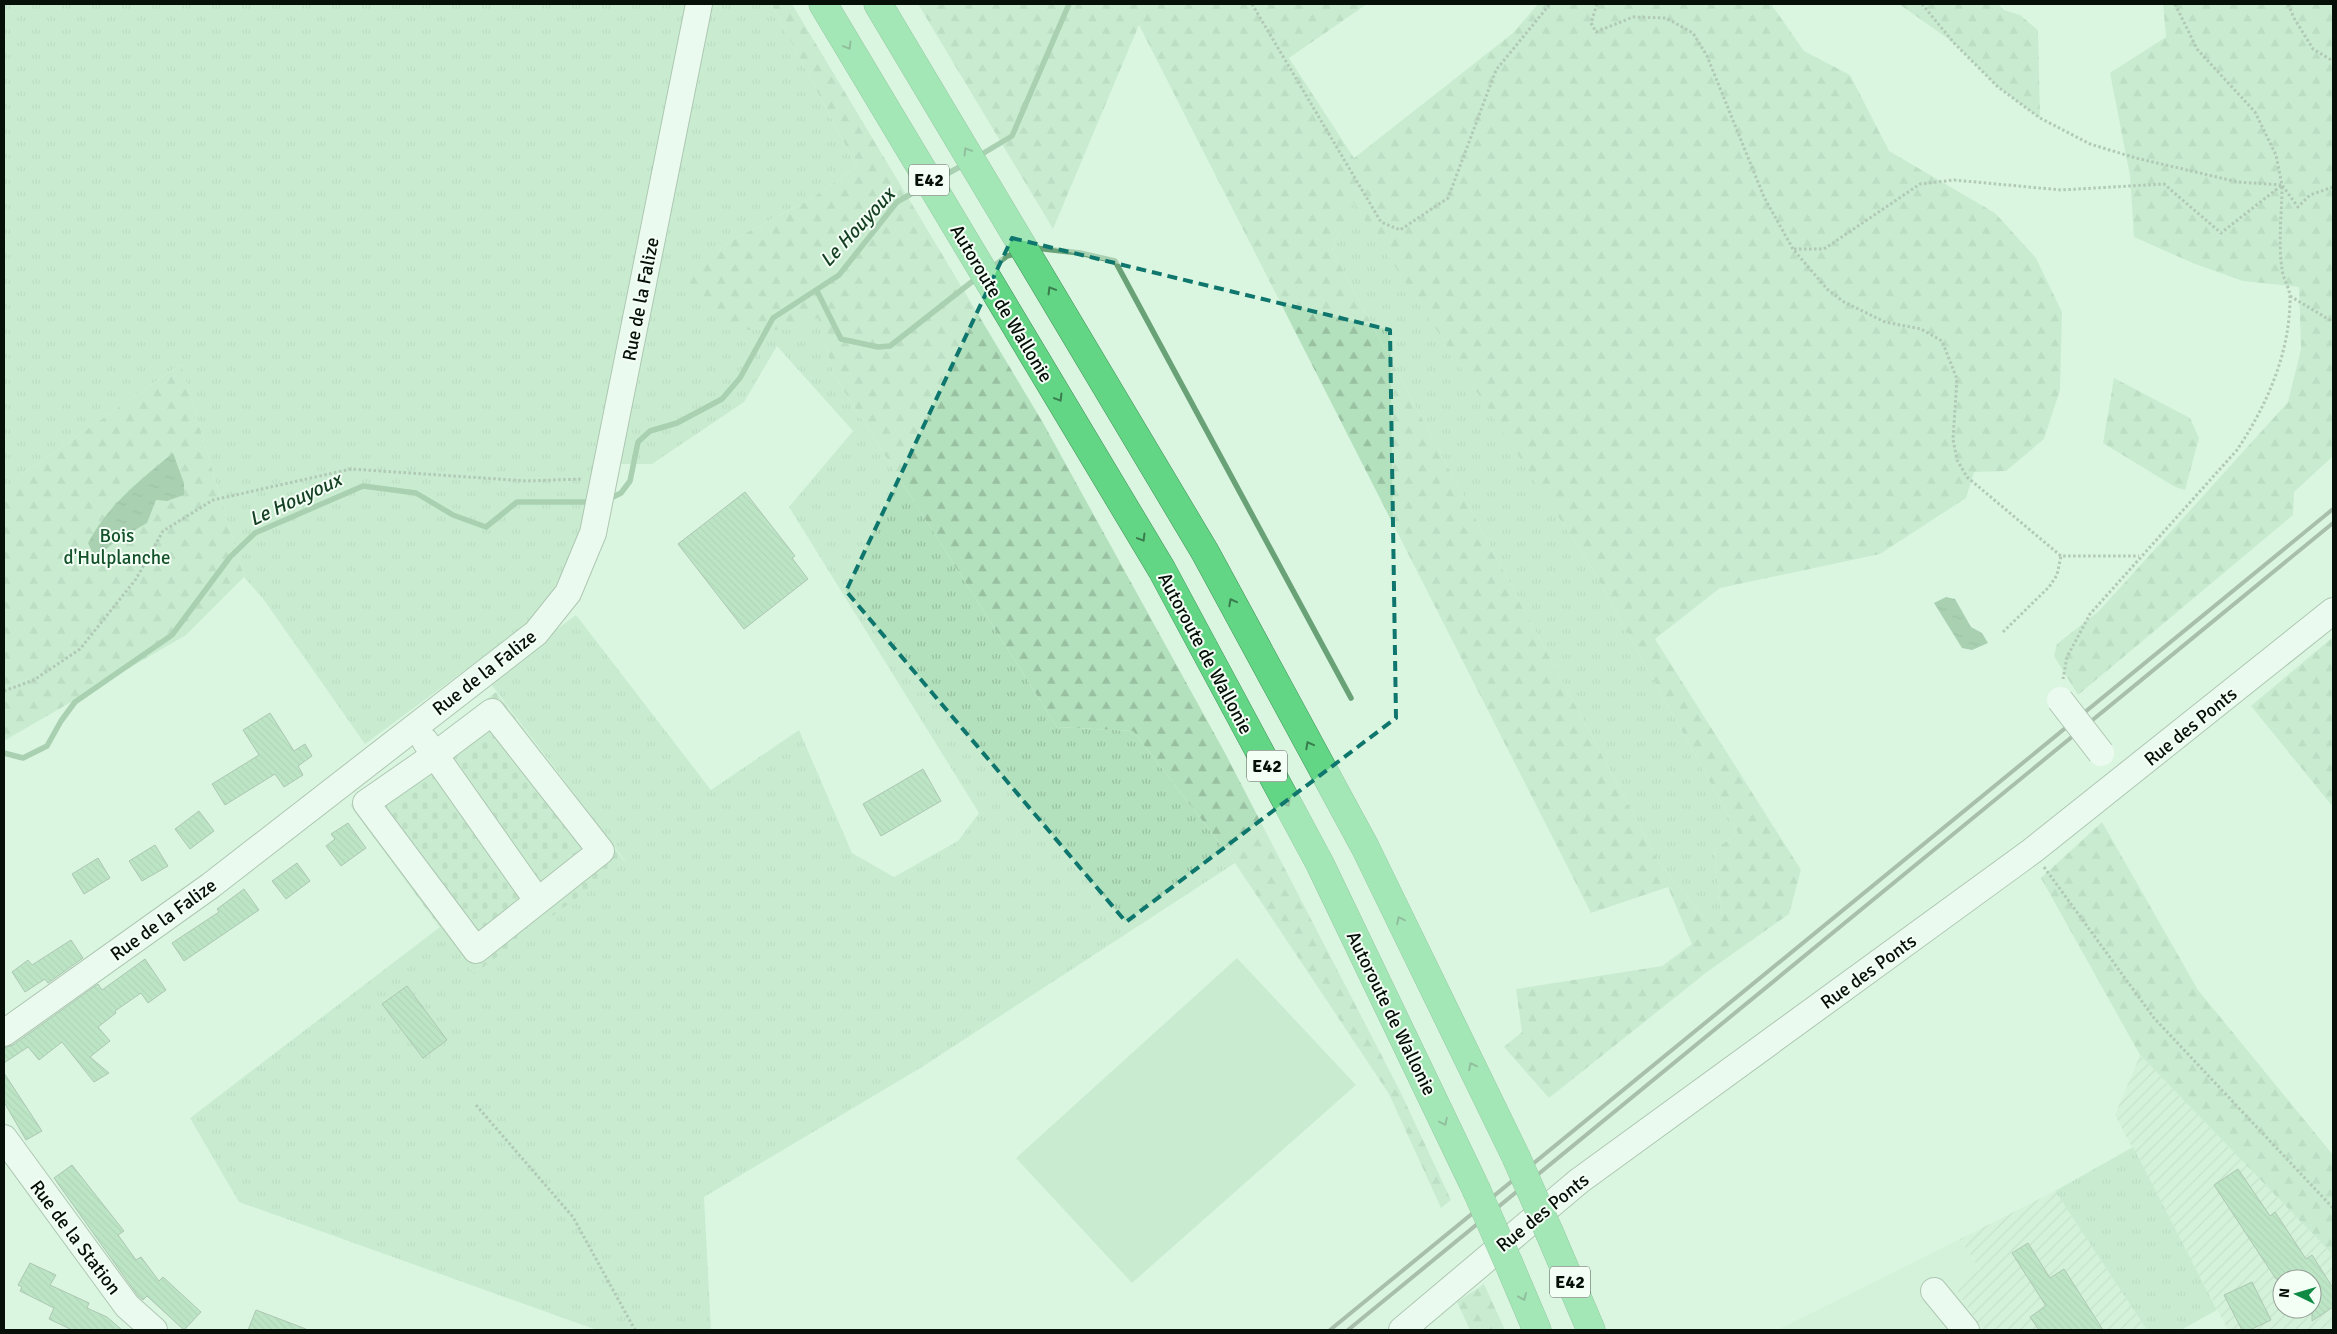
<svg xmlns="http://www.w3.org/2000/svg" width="2337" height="1334" font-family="Signika,sans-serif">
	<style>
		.built { fill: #ccedd2 }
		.industrial { fill: url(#industrial-furrows); fill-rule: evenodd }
		.grass { fill: url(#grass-tufts) }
		.forest { fill: url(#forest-firs); fill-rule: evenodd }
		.cemetery { fill: url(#cemetery-stones) }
		.pitch { fill: #b3e1bd }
		.water { fill: url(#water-ripples) }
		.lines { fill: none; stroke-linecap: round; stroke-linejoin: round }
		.stream { stroke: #6aa278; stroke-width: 5.5 }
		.building { fill: url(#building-back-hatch); stroke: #758d7a }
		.minor-casing { stroke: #778f7c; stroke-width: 28 }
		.highway-casing { stroke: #42905a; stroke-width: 29 }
		.path { stroke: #7f9283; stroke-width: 3; stroke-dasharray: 2.5 2.5; stroke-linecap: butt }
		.minor { stroke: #fff; stroke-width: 26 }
		.highway { stroke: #63d686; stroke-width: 28 }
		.rail { stroke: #6a7c6e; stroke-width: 4 }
		.minor-bridge-casing { stroke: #778f7c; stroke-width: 28; stroke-linecap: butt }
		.highway-bridge-casing { stroke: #42905a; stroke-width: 29; stroke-linecap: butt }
		.minor-bridge { stroke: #fff; stroke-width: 26 }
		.highway-bridge { stroke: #63d686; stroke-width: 28 }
		.oneway { stroke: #397c4d }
		.marked { fill: none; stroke: #0f766e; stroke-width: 4; stroke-dasharray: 10 6; stroke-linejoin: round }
		.labels { text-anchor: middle; stroke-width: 4; stroke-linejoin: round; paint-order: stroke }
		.shield { fill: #f3fef5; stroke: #4d574f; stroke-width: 1 }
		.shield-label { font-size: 18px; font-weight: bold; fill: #060f08 }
		.street-label { font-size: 19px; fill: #060f08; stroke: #f3fef5 }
		.park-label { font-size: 19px; fill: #13522a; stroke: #f3fef5 }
		.water-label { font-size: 20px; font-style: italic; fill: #164023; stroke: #f3fef5 }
	</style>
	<defs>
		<pattern id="industrial-furrows" width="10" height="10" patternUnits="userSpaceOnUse" patternTransform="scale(1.25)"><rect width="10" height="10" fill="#ccedd2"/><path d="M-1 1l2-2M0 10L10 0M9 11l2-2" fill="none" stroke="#aecab3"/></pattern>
		<pattern id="grass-tufts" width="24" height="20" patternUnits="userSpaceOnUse" patternTransform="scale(1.25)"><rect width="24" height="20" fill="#b3e1bd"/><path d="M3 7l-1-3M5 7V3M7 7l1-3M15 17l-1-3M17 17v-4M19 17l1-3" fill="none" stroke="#98c0a1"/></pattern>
		<pattern id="forest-firs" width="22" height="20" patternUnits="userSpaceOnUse" patternTransform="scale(1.25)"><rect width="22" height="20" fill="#b3e1bd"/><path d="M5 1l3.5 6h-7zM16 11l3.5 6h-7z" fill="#98c0a1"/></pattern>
		<pattern id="cemetery-stones" width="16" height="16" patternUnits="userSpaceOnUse" patternTransform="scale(1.25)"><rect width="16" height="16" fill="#b3e1bd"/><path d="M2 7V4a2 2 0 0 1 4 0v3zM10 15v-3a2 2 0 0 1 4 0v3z" fill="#98c0a1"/></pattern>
		<pattern id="water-ripples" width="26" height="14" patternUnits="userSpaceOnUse" patternTransform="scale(1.25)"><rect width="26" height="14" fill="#6aa278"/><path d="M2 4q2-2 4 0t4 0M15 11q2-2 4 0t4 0" fill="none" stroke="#558260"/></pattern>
		<pattern id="building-back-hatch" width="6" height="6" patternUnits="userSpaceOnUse" patternTransform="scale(1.25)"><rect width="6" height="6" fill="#97d0a4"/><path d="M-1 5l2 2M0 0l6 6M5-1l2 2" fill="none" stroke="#81b18c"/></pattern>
	</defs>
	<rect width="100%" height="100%" fill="#dbf6e0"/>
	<path class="built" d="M1960 1239 1980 1271 1954 1285 1982 1330H1783L1781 1328Z"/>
	<g class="industrial">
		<path d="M2140 1055 2333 1255V1330H2228L2115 1115ZM2282 1279H2312V1309H2282Z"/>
		<path d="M2055 1191 2147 1330H1982L1954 1285 1980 1270 1960 1239Z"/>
	</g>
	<g class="grass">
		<path d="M4 4H687L599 473 572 553 541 614 365 744 264 600 244 577 181 364 4 487Z"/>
		<path d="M709 4H771L857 167 809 200 725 244 689 280 787 330 818 317 834 375 1057 727 1133 731 1235 863 922 1067 704 1197 711 1330H597L239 1202 190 1118 440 927 474 973 625 861 488 680 576 615 711 790 799 730 852 853 894 877 958 841 979 813 789 507 853 431 777 346 744 402 652 464H615Z"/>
		<path d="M1353 201 1593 570 1738 833 1714 850 1722 918 1711 926 1660 864 1332 250Z"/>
		<path d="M2133 1147 2217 1310 2181 1330H2147L2055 1191Z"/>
	</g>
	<g class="forest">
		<path d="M771 4H792L1042 421 1225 753 1400 1091 1451 1200 1441 1208 1389 1094 1235 863 1133 731 1057 727 834 375 818 318 787 330H726L688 280 725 244 809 200 857 167Z"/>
		<path d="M918 4H1367L1289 58 1354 158 1513 33 1538 4H1771L1804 51 1850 75 1889 151 1995 213 2036 258 2062 312 2060 390 2044 439 2006 471 1974 472 1966 498 1880 554 1720 588 1655 639 1801 870 1789 914 1707 972 1549 1098 1504 1047 1522 1032 1516 989 1662 966 1692 944 1668 887 1591 913 1139 25 1053 229ZM1353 202 1593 570 1738 833 1714 850 1722 918 1711 926 1660 864 1332 250Z"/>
		<path d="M1899 4H1998L2004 10 2020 15 2038 30 2040 118 1998 87 1954 43Z"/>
		<path d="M2163 4H2333V456L2294 492 2293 515 2078 695 2054 656 2057 644 2099 611 2288 402 2301 349 2299 287 2243 281 2195 264 2134 237 2130 176 2110 73 2166 37Z"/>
		<path d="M181 364 244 577 186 635 4 741V487Z"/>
		<path d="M2114 378 2190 418 2199 438 2185 490 2175 487 2103 443Z"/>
		<path d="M2333 637V807L2251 706Z"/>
		<path d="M2102 822 2198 990 2333 1155V1255L2140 1055 2041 878Z"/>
		<path d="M1484 1284 1505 1330H1470L1457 1302Z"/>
	</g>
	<path class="cemetery" d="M496 692 625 862 474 974 350 805Z"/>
	<path class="pitch" d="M1237 958 1356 1085 1132 1283 1016 1158Z"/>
	<g class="water">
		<path d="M173 453 184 483V495L167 501 156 500 147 523 116 541 95 558 88 543C108 505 140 480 173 453Z"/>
		<path d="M1946 597 1955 599 1971 627 1982 633 1988 643 1972 650 1962 648 1934 603Z"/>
	</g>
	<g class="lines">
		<g class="stream">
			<path d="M977 157 1012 136 1069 4"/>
			<path d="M936 180 965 164"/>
			<path d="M1035 248 1080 253 1115 261 1351 698"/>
			<path d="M990 269 1007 256 1019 253"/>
			<path d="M817 291 841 339 878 347 890 346 978 277"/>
			<path d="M613 497 621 493 630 481 638 442 650 431 677 423 722 399 740 378 773 318 839 275 897 202 923 187"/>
			<path d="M4 753 23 758 47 746 61 721 75 702 172 635 230 557 255 533 363 486 416 493 453 515 486 527 517 502H586"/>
		</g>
	</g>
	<g class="building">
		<path d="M745 492 795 556 792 558 808 579 744 629 678 544Z"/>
		<path d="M270 713 294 751 305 744 312 756 298 766 303 775 284 787 275 774 225 805 212 784 259 755 243 730Z"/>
		<path d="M923 769 941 801 881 836 863 804Z"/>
		<path d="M199 811 214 831 190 849 175 829Z"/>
		<path d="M348 823 366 848 341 866 326 846 335 839 331 834Z"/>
		<path d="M155 845 168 866 142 881 129 861Z"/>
		<path d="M98 858 110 878 84 894 72 874Z"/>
		<path d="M297 863 310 881 286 899 272 881Z"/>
		<path d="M244 889 259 910 184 961 172 943 219 912 217 909Z"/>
		<path d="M71 940 83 958 48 983 45 979 25 992 12 972 28 960 32 965Z"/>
		<path d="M145 959 166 990 148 1003 141 993 115 1011 116 1013 98 1027 110 1041 90 1057 109 1073 94 1082 62 1042 39 1060 28 1047 4 1063V1048L13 1045 98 984 102 990Z"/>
		<path d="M407 986 447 1040 423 1058 382 1004Z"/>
		<path d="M4 1073 42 1131 26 1140 4 1102Z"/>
		<path d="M72 1165 124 1231 118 1235 136 1260 141 1257 159 1281 163 1277 201 1312 184 1330 147 1296 143 1300 138 1296 54 1178Z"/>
		<path d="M2238 1169 2270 1216 2275 1212 2306 1259 2312 1255 2333 1288V1307L2312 1321V1279H2276L2214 1185Z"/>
		<path d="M2028 1243 2050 1278 2064 1269 2103 1330H2039L2030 1317 2046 1306 2012 1253Z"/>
		<path d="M30 1263 56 1275 50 1285 89 1303 87 1308 107 1317 122 1330H72L49 1319 54 1308 20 1291 22 1287 18 1285Z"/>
		<path d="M2252 1282 2271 1320 2250 1330H2242L2224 1295Z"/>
		<path d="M256 1310 306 1329 305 1330H248Z"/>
	</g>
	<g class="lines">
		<g class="minor-casing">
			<g id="minor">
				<path d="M492 712 601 851 476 950 366 803 435 755Z"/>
				<path d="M425 741 537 900"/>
				<path d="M4 1033 210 886 536 633 568 593 593 533 699 4"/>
				<path d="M4 1138 127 1306 154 1330"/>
				<path d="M1934 1291 1966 1330"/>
				<path d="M1402 1330 1579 1181 2032 851 2333 611"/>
			</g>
		</g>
		<g class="highway-casing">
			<g id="highway">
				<path d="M823 4 1162 570 1320 864 1476 1189"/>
				<path d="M878 4 1205 552 1365 847 1516 1157"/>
				<path d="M1550 1234 1591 1330"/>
				<path d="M1509 1264 1537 1330"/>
			</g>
		</g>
		<g class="path">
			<path d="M1252 4 1381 222 1400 230 1448 198 1496 70 1550 4"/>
			<path d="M1597 4 1591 23 1596 32 1633 17 1666 18 1693 33 1707 56 1764 197 1793 249 1827 289 1844 302 1885 322 1921 329 1942 341 1957 379 1953 439 1957 460 1967 477 2061 556H2139"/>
			<path d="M1922 4 1954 43 1998 87 2040 118 2090 144 2136 158 2238 182 2282 185C2282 212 2278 242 2282 269 2283 279 2290 288 2290 298 2290 353 2267 405 2237 450L2090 614 2067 657 2063 679"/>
			<path d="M2175 4 2197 49 2255 112 2276 155 2282 185 2298 207 2310 195 2333 187"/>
			<path d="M2288 4 2294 18 2313 49 2333 61"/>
			<path d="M1794 249H1824L1920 184 1954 180 2061 190 2164 184 2221 233 2282 185"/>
			<path d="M2290 296 2333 322"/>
			<path d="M2003 632 2049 587 2057 575 2061 556"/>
			<path d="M4 691 34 680 80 649 136 579 163 531 213 500 351 469 527 481 582 479"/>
			<path d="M2044 867 2154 1018 2333 1208"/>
			<path d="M476 1105 573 1217 635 1330"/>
		</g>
		<use href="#minor" class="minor"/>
		<use href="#highway" class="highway"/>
		<g class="rail">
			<path d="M1330 1330 2333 509"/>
			<path d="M1348 1330 2333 523"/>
		</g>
		<g class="minor-bridge-casing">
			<path id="minor-bridge" d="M2060 700 2101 753"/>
		</g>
		<g class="highway-bridge-casing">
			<g id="highway-bridge">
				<path d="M1516 1157 1550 1234"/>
				<path d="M1476 1189 1509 1264"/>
			</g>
		</g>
		<use href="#minor-bridge" class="minor-bridge"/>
		<use href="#highway-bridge" class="highway-bridge"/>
	</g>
	<defs><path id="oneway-chevron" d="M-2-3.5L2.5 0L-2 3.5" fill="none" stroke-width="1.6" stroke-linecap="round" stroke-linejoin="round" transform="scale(1.25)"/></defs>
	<g class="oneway">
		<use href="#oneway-chevron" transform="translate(848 46) rotate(59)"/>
		<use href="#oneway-chevron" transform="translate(967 151) rotate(-121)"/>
		<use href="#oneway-chevron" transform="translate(1051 290) rotate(-121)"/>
		<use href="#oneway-chevron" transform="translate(1059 398) rotate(59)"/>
		<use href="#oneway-chevron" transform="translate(1142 538) rotate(59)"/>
		<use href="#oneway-chevron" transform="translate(1232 602) rotate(-118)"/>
		<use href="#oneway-chevron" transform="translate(1309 745) rotate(-118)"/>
		<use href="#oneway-chevron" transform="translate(1287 803) rotate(62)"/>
		<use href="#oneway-chevron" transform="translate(1400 920) rotate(-116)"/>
		<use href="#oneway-chevron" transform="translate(1472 1066) rotate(-116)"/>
		<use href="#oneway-chevron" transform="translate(1444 1122) rotate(64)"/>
		<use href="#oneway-chevron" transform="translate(1523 1297) rotate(67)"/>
	</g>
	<path d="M0 0H2337V1334H0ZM1012 238 1390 330 1396 718 1126 922 846 591Z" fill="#dbf6e0" fill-opacity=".55" fill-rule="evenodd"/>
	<path class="marked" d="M1012 238 1390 330 1396 718 1126 922 846 591Z"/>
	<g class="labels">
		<g class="shield">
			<rect x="909" y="164.5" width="40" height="31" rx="4"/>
			<rect x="1247" y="750.5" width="40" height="31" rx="4"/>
			<rect x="1550" y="1266.5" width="40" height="31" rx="4"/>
		</g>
		<g class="shield-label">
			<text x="929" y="186">E42</text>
			<text x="1267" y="772">E42</text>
			<text x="1570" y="1288">E42</text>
		</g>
		<g class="street-label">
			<text transform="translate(640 299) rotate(-79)" y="7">Rue de la Falize</text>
			<text transform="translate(1002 303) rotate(59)" y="7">Autoroute de Wallonie</text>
			<text transform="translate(1206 653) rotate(62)" y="7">Autoroute de Wallonie</text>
			<text transform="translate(484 672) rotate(-38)" y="7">Rue de la Falize</text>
			<text transform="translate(2190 726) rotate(-39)" y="7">Rue des Ponts</text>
			<text transform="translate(163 919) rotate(-36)" y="7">Rue de la Falize</text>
			<text transform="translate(1868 971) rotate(-36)" y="7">Rue des Ponts</text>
			<text transform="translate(1392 1013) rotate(64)" y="7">Autoroute de Wallonie</text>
			<text transform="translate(1542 1212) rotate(-39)" y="7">Rue des Ponts</text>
			<text transform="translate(76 1237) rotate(53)" y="7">Rue de la Station</text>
		</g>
		<g class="park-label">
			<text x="117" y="542">Bois<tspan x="117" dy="22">d'Hulplanche</tspan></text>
		</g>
		<g class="water-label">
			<text transform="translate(857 227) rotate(-47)" y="7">Le Houyoux</text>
			<text transform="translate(295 499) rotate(-25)" y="7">Le Houyoux</text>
		</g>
	</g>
	<rect width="2337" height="1334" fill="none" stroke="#060f08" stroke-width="10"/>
	<g transform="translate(2297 1294) rotate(275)"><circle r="24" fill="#f3fef5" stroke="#949e96"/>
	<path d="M0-4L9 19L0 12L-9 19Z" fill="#0e8a44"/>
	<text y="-8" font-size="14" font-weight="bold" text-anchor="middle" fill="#060f08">N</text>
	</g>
</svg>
